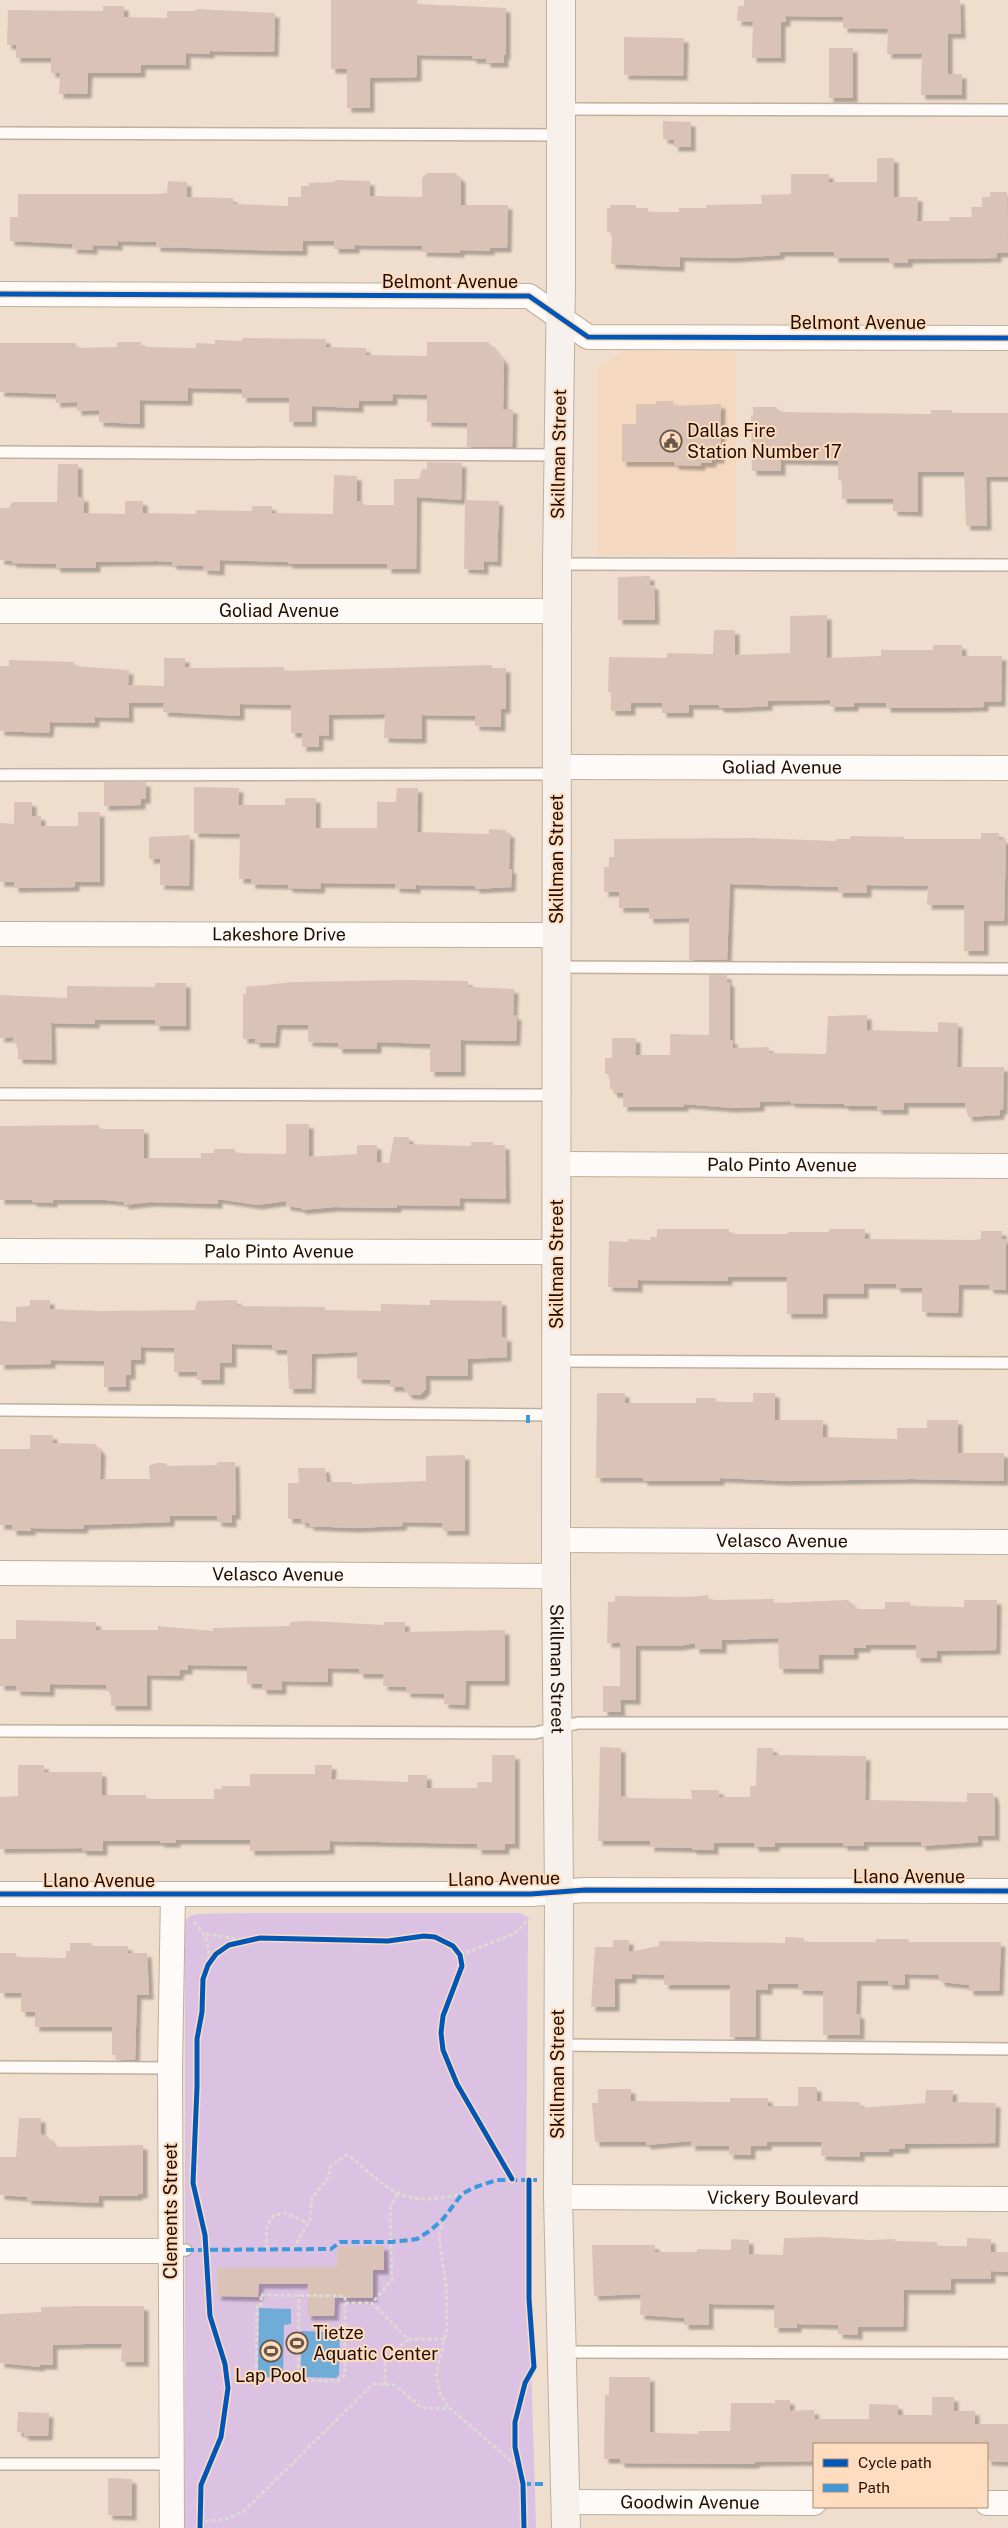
<svg xmlns="http://www.w3.org/2000/svg" width="1008" height="2528" font-family="'Public Sans',sans-serif">
	<style>
		.built { fill: #f4d8bf }
		.green { fill: #dbc1e2 }
		.water { fill: #6facd7 }
		.building { fill: #dac3b6; filter: url(#shadow) }
		.lines { fill: none; stroke-linecap: round; stroke-linejoin: round }
		.lane-casing { stroke: #c0af9e; stroke-width: 14 }
		.street-casing { stroke: #c0af9e; stroke-width: 26 }
		.secondary-casing { stroke: #c0af9e; stroke-width: 30 }
		.path { stroke: #dfd9d4; stroke-width: 3; stroke-dasharray: 4 2.5; stroke-linecap: butt }
		.lane { stroke: #fdfaf8; stroke-width: 11 }
		.street { stroke: #fdfaf8; stroke-width: 24 }
		.secondary { stroke: #f6f1ec; stroke-width: 28 }
		.quiet { stroke: #3c99dc; stroke-width: 4; stroke-dasharray: 8 4; stroke-linecap: butt }
		.cycleway-casing { stroke: #fddcbf; stroke-width: 8 }
		.cycleway { stroke: #0057b8; stroke-width: 5 }
		.labels { text-anchor: middle; stroke-width: 4; stroke-linejoin: round; paint-order: stroke }
		.street-label { font-size: 18px; fill: #200d00; stroke: #fddcbf }
		.poi-label { font-size: 18px; fill: #200d00; stroke: #fddcbf; text-anchor: start }
	</style>
	<defs>
		<filter id="shadow"><feDropShadow dx="4.5" dy="4.5" stdDeviation="1" flood-color="#0004"/></filter>
	</defs>
	<rect width="100%" height="100%" fill="#efddcd"/>
	<path class="built" d="M623 351 736 352V555H597V369Z"/>
	<path class="green" d="M254 1913H520L528 1917 526 2197 536 2528H185V1921L190 1916 198 1914Z"/>
	<g class="water">
		<path d="M259 2308 291 2309V2324L284 2325 283 2377H258Z"/>
		<path d="M301 2331 340 2332 339 2375 336 2378 304 2377 301 2374Z"/>
	</g>
	<g class="building">
		<path d="M331 0H417V4L506 8V55H504V63H486V59H472V56L417 55V77L370 78V108H347V69H331Z"/>
		<path d="M744 0H960L961 34H948V74H962V95H921L922 54H887L888 29 843 28V17L786 16V22H781V58H752L753 22 737 21 738 6H744Z"/>
		<path d="M103 6H124V17L167 18V11H196V9L275 13 274 52 210 51V54L186 53V65H141V73H88L87 94H59L60 73H51V58H16V45H7L8 10 103 11Z"/>
		<path d="M624 37 684 38 683 76 624 75Z"/>
		<rect x="829" y="48" width="24" height="50"/>
		<path d="M663 121 691 122V147H674V140L663 139Z"/>
		<path d="M877 158H894V197H918L917 221H949V217H972L971 207H982V197H990V192H1007L1008 253H997V258L908 259V263H889V258H834V252H780V255L731 258 680 257V267L611 264 612 232H607V208H610V205H636V208H648V212H679V208H706V205L762 204 761 195 791 194V174H829V182H877Z"/>
		<path d="M427 173H455L461 179V205H508L507 248H490V251L460 250V253L422 252V246L355 245V249H334V241H303V251H291L156 247V242L118 241V246L93 245V250L72 249 73 244 10 241V217H18V194H157L167 193 168 181 187 182V197L233 198V204L288 206V197H301V186H309V183L335 182V180L370 181V196L422 197V178Z"/>
		<path d="M242 338 326 339V347L366 348V355L427 356V342H488L504 361 503 409H513L512 447H467V423L427 422V395L393 394V401H359V408L312 406V422H289V398H242V389L188 388V401L140 400V424L99 422V410L77 411V402L56 403V394L0 392V343H76V348L117 347V342H141V347L196 348V343L215 344V340L242 341Z"/>
		<path d="M657 401H673V406L721 404 720 459H712V463H701V466L674 465V462H622V424H636V404H656Z"/>
		<path d="M753 407H777V412L931 414V410H952V413H1008V477H986L987 526H966L964 472H918V512L893 511V499H842V480H838V461L781 460V471H752L751 415H753Z"/>
		<path d="M427 462 462 463 461 500 417 497 416 569H387V564H288V562L220 560V571L203 570V566L172 565V562L156 561 96 562V568H56V564L12 563V561L0 560V508H9L12 502H57L58 464H78V497H84V513L125 514V501H143V513L196 514V510L252 511V506H272V513L333 514 334 475 357 476V501H361V505H394V479H419L422 469H427Z"/>
		<path d="M465 500 499 501 497 562 484 561V570L464 569Z"/>
		<path d="M650 576V585H654L655 620H618V577Z"/>
		<path d="M827 615V658L881 656V650H933V645H962V656H1002L1001 702H984V707L949 708H886V703H854V707H830V700L768 701V706L734 708H719V705H689V713H662V703H631V711H611V692H608L609 657 667 658V653L713 654 714 630H735V655L790 653V616Z"/>
		<path d="M164 658H185V667L196 668 284 667V671L492 665V668H506V709H501V727L475 726V716L422 715V739L384 738 385 714 329 715V736L319 735V747H302V733H291V705L240 704V716L163 712 164 703H129V718L95 717V723L50 722 49 733 0 731V666H9V660L74 662V666L129 670 128 685 164 686Z"/>
		<path d="M104 782H146V799H141V805L104 806Z"/>
		<path d="M194 787 239 788 238 805H285V798H316V828H377V802H396L397 788H418L417 832 489 834V829L506 830V833H510L509 869H512L511 887 475 889V886L416 885V889L395 888V884L321 883 320 889 288 888V885L251 884V879H239L240 834 194 833Z"/>
		<path d="M14 802H32V816H41V826H78V812H100V882H75V887L14 888V882H0V823L14 824Z"/>
		<path d="M981 833H999V839H1006L1004 921H984V951H964V905H927L928 886 867 885V893H838V887L730 884 727 960H689V918L649 919V908H619V892H604V867H609V857H614V839L753 838 836 841V839H850V836L904 837V839H981Z"/>
		<path d="M190 835 189 886 160 885V859H149V837Z"/>
		<path d="M709 975H727V982H730V1040H733V1048L769 1047V1053L826 1054 828 1016 867 1015V1030L938 1032V1022L958 1023 957 1067H1004L1003 1110H1000V1115L968 1117 965 1103H904V1110H877V1106H844V1104L790 1103V1101L760 1102V1107L732 1108 684 1104V1107H623V1093H613V1089H610V1074H605V1058H612V1038H636V1055H670V1034L709 1035Z"/>
		<path d="M406 980 468 981V987L514 989 513 1015 517 1016 516 1041 461 1040V1072H430V1044L377 1042V1049H338V1043L308 1042V1025H277L275 1043H255V1039H243V994H246V987L293 982Z"/>
		<path d="M155 983H186V1026H155V1020H95V1024L51 1023 52 1060 18 1059V1043H13V1037L0 1038V995L67 998V986L155 987Z"/>
		<path d="M286 1124H309V1157L357 1154V1145H377V1162L389 1163 394 1137H409V1144L471 1146V1142H493V1145H505L506 1199 460 1198V1206L397 1205V1208L335 1207 301 1210V1208L286 1206V1201L258 1205 218 1199V1204L151 1202 124 1205V1202L106 1200H53V1203L32 1202V1200H0V1126L99 1125V1129H144V1158H201V1153H214V1149H235V1153L286 1154Z"/>
		<path d="M657 1229H729V1234H788V1232H829V1229H865V1239L973 1240 981 1239V1231H1002V1239H1006V1290L989 1289V1285H959L958 1313 922 1312V1288H896V1284H864V1294H823V1314H787V1277H728V1281L638 1280V1288L608 1287 609 1241 628 1242V1239L650 1240V1237H657Z"/>
		<path d="M30 1300H50V1309L99 1311 195 1310 197 1301 237 1300V1306L325 1307V1310L381 1311V1304L430 1305V1300L502 1301V1337H507V1357L468 1359V1376H426V1389L420 1395H409L403 1387H390V1380L357 1379V1352L312 1354 311 1389H289L287 1350H272V1345L232 1344V1363H220V1380H197V1372H174V1348L141 1347V1360H131V1375H126V1387H104V1361L51 1360V1364L0 1365V1321L16 1322V1307L30 1306Z"/>
		<path d="M597 1393H625V1403H696V1398H716V1402H753V1393H775V1420H823V1437L897 1439V1428H927V1420H958V1453H1004V1481L912 1479 787 1481 720 1478V1481H643V1478H596Z"/>
		<path d="M30 1435H53V1443L95 1444 101 1451 100 1479H150L149 1466 156 1463H165L168 1466 217 1465V1462H235L236 1515H232V1523L217 1522V1516H170V1522L84 1525 83 1529 31 1528V1531H12V1525H0V1449H30Z"/>
		<path d="M465 1455V1531H443L442 1523 403 1522 402 1526 354 1528 309 1526V1523H301V1519H288V1483H299L298 1468H325L327 1482H352V1484L426 1481V1456Z"/>
		<path d="M708 1595 709 1600 774 1599V1603L848 1600 857 1609H885V1602H910V1606L964 1607V1600H997L996 1650 937 1651V1658H916V1645H866V1648H854V1655H819V1669H779L778 1638 722 1640V1649H695V1643L679 1646H636V1700H620L621 1712H603V1686H620V1643H607L608 1602H615V1596L688 1597Z"/>
		<path d="M16 1620 96 1622V1630H158V1626L213 1631V1628L289 1626 291 1622 309 1621 384 1625V1622H405V1632L505 1630V1681H466L465 1705 444 1704V1694L406 1693V1687L383 1686 384 1674H359V1669L328 1668V1682L282 1681V1690H262V1684H247V1666L188 1665V1670H180L179 1676 147 1675V1706H111V1691H106V1685L50 1684V1692L16 1691V1686H0V1639H16Z"/>
		<path d="M600 1747 621 1748V1796L629 1798 692 1799 691 1790H719V1797H750V1786H756L757 1748H773V1755L866 1756 865 1800 967 1802V1793H993L995 1801V1836H978V1842L921 1846V1842H864V1846H843V1843H775V1847H754V1843H714V1850H692V1848L650 1847V1841H598Z"/>
		<path d="M492 1755H515V1844H505V1850H477V1844L330 1841V1850L250 1851V1840H176V1843H160V1841H103V1851H82V1848L0 1849V1797L18 1796V1765H44V1772H102V1795H146V1799H214V1789H222V1786H250V1774H315V1765H332L331 1779 408 1782V1775H427V1788H477V1782H492Z"/>
		<path d="M785 1937 804 1938V1942H876V1939H909L908 1942H1001L999 1991H969V1985L941 1982 938 1975 905 1974V1985H888V1981H857L856 2014H860V2035H823V1991L798 1990V1984H768V1990H756V2037H730V1985H664L665 1975 632 1974V1979H615V2007H591L595 1947H613V1940H629V1952L659 1946V1941L785 1943Z"/>
		<path d="M70 1943H92V1946H128V1953H147L149 1995H137L135 2060H116V2055H112V2027H35V2012H21V1993H0V1953H16V1957L66 1958V1951H70Z"/>
		<path d="M798 2087H817V2101L860 2102V2108L925 2103 926 2090H953L952 2102 996 2103 995 2143 905 2144V2149H889V2152H860V2157L821 2156 822 2142H767V2146H751V2155H729V2146H691V2141L646 2145V2142H595L592 2103H598V2089H631V2101L730 2102V2098H768V2106H798Z"/>
		<path d="M19 2118H41V2134L48 2137 55 2147 143 2145V2194H138V2196H99V2203L27 2200V2197L0 2195V2157H16Z"/>
		<path d="M821 2237 870 2240 895 2239V2241L937 2242V2246H967V2238L991 2239V2252H1008V2272L991 2271V2279H951V2290H904L903 2327H858V2335L838 2334V2325L797 2324V2328H774V2305L709 2304V2325H684V2318L640 2315 641 2294 594 2296 592 2245H655V2252H697V2249L731 2250V2239L749 2240V2254L783 2255 784 2238Z"/>
		<path d="M384 2246V2270H373V2298H335L334 2316H307L308 2284H259L258 2297 217 2296V2268L337 2267V2247Z"/>
		<path d="M82 2306H144V2362H121L122 2344H85L53 2345V2365H40V2367L0 2363V2314L41 2312V2307Z"/>
		<path d="M609 2377H650V2432L660 2433 698 2434V2431H730L731 2403H775V2400H790V2411L814 2410 815 2419H869V2404L898 2405V2415H932V2397H954V2411H975V2424H1008V2462L987 2461V2444H814V2461L755 2462V2464L620 2463V2459H604L605 2395H609Z"/>
		<path d="M18 2412 49 2413 48 2436H24V2433L17 2432Z"/>
		<path d="M108 2478 132 2479V2516L108 2515Z"/>
	</g>
	<g class="lines">
		<g class="lane-casing">
			<g id="lane">
				<path d="M561 109 1008 110"/>
				<path d="M0 133 561 135"/>
				<path d="M0 452 558 455"/>
				<path d="M557 564 1008 565"/>
				<path d="M0 775 557 774"/>
				<path d="M557 967 1008 969"/>
				<path d="M0 1094 557 1095"/>
				<path d="M557 1361 1008 1363"/>
				<path d="M0 1410 557 1415"/>
				<path d="M0 1731 535 1733 578 1723H1008"/>
				<path d="M558 2045 1008 2049"/>
				<path d="M0 2067 170 2068"/>
				<path d="M171 2251 186 2250"/>
				<path d="M562 2352 1008 2353"/>
				<path d="M0 2464H172"/>
			</g>
		</g>
		<g class="street-casing">
			<g id="street">
				<path d="M0 294 529 296 588 337 1008 338"/>
				<path id="s1" d="M0 611H557"/>
				<path id="s2" d="M557 767 1008 768"/>
				<path id="s3" d="M0 934 557 935"/>
				<path id="s4" d="M557 1164 1008 1166"/>
				<path id="s5" d="M0 1251 557 1252"/>
				<path id="s6" d="M556 1540 1008 1542"/>
				<path id="s7" d="M0 1573 556 1576"/>
				<path d="M0 1894H531L585 1890 1008 1891"/>
				<path id="s8" d="M558 2197 1008 2199"/>
				<path d="M0 2251H171"/>
				<path id="s9" d="M566 2502 814 2503"/>
				<path d="M987 2503H1008"/>
				<path d="M172 2528 170 2068 173 1895"/>
			</g>
		</g>
		<g class="secondary-casing">
			<g id="secondary">
				<path id="s10" d="M561 0V283L557 564 556 1576 559 1892 558 2197 566 2528"/>
			</g>
		</g>
		<g class="path">
			<path d="M194 1922C208 1937 210 1945 208 1965"/>
			<path d="M206 1934 244 1940"/>
			<path d="M460 1955 514 1934 531 1917"/>
			<path d="M443 2219 439 2237 446 2285 447 2329 436 2375 441 2397 450 2409"/>
			<path d="M266 2249 267 2225 274 2215 285 2213 308 2223"/>
			<path d="M293 2249 310 2220 312 2198 328 2178 330 2167 346 2155C357 2160 365 2170 374 2177 404 2203 425 2202 462 2194"/>
			<path d="M261 2295 345 2296V2375L338 2381 256 2380 257 2306H261Z"/>
			<path d="M345 2303H372"/>
			<path d="M408 2339H445"/>
			<path d="M298 2381 299 2295"/>
			<path d="M385 2385V2360L408 2339 372 2303 392 2280 390 2217 391 2206 397 2194"/>
			<path d="M199 2522 226 2519 243 2512 373 2384 395 2385 422 2408 451 2409 519 2468"/>
		</g>
		<use href="#lane" class="lane"/>
		<use href="#street" class="street"/>
		<use href="#secondary" class="secondary"/>
		<g class="quiet">
			<path d="M528 1415V1425"/>
			<path d="M186 2250 331 2249 340 2242H392L417 2239 431 2230 443 2219 462 2194 473 2188 497 2180H537"/>
			<path d="M523 2484H546"/>
		</g>
		<g class="cycleway-casing">
			<g id="cycleway">
				<path d="M0 294 529 296 588 337 1008 338"/>
				<path d="M0 1894H531L585 1890 1008 1891"/>
				<path d="M200 2528 201 2485 221 2437 228 2388 225 2364 210 2316 205 2235 193 2183 197 2087V2039L202 2012 203 1979 208 1965 216 1954 229 1945 260 1938 388 1941 424 1936 435 1937 453 1946 460 1955 462 1966 443 2016 441 2033 443 2050 457 2084 512 2179"/>
				<path d="M524 2528 523 2484 515 2447V2422L525 2383 534 2367 529 2299V2180"/>
			</g>
		</g>
		<use href="#cycleway" class="cycleway"/>
	</g>
	<defs>
		<g id="civic-ring" transform="scale(1.125)"><circle r="9.5" fill="#fddcbf" stroke="#685648" stroke-width="1.5"/><path d="M-.6-6.5H3V-4.5H.6V-3L4-1V1h2V6H-6V1h2V-1L-.6-3ZM-1.2 2.5V6h2.4V2.5Z" fill="#685648"/></g>
		<g id="stadium-ring" transform="scale(1.125)"><circle r="9.5" fill="#fddcbf" stroke="#685648" stroke-width="1.5"/><path d="M0-5a6.5 5 0 1 0 0 10a6.5 5 0 1 0 0-10ZM-3.5-1.8h7v3.6h-7Z" fill="#685648"/></g>
	</defs>
	<g fill-rule="evenodd">
		<use href="#civic-ring" x="671" y="441"/>
		<use href="#stadium-ring" x="297" y="2343"/>
		<use href="#stadium-ring" x="271" y="2351"/>
	</g>
	<g class="labels">
		<g class="street-label">
			<text x="450" y="288">Belmont Avenue</text>
			<text x="858" y="329">Belmont Avenue</text>
			<text transform="translate(559 454) rotate(-89)" y="6">Skillman Street</text>
			<text dy="6" stroke="none"><textPath href="#s1" startOffset="279">Goliad Avenue</textPath></text>
			<text dy="6" stroke="none"><textPath href="#s2" startOffset="225">Goliad Avenue</textPath></text>
			<text transform="translate(557 859) rotate(-90)" y="6">Skillman Street</text>
			<text dy="6" stroke="none"><textPath href="#s3" startOffset="279">Lakeshore Drive</textPath></text>
			<text dy="6" stroke="none"><textPath href="#s4" startOffset="225">Palo Pinto Avenue</textPath></text>
			<text dy="6" stroke="none"><textPath href="#s5" startOffset="279">Palo Pinto Avenue</textPath></text>
			<text transform="translate(557 1264) rotate(-90)" y="6">Skillman Street</text>
			<text dy="6" stroke="none"><textPath href="#s6" startOffset="226">Velasco Avenue</textPath></text>
			<text dy="6" stroke="none"><textPath href="#s7" startOffset="278">Velasco Avenue</textPath></text>
			<text dy="6" stroke="none"><textPath href="#s10" startOffset="1669">Skillman Street</textPath></text>
			<text x="909" y="1883">Llano Avenue</text>
			<text transform="translate(504 1879) rotate(-1)" y="6">Llano Avenue</text>
			<text x="99" y="1887">Llano Avenue</text>
			<text transform="translate(558 2074) rotate(-90)" y="6">Skillman Street</text>
			<text dy="6" stroke="none"><textPath href="#s8" startOffset="225">Vickery Boulevard</textPath></text>
			<text transform="translate(171 2211) rotate(-90)" y="6">Clements Street</text>
			<text dy="6" stroke="none"><textPath href="#s9" startOffset="124">Goodwin Avenue</textPath></text>
		</g>
		<g class="poi-label">
			<text x="687" y="437">Dallas Fire<tspan x="687" dy="21">Station Number 17</tspan></text>
			<text x="313" y="2339">Tietze<tspan x="313" dy="21">Aquatic Center</tspan></text>
			<text x="271" y="2382" text-anchor="middle">Lap Pool</text>
		</g>
	</g>
	<rect x="813" y="2443" width="175" height="65" fill="#fddcbf" stroke="#a58973"/>
	<rect x="823" y="2459" width="25" height="8" fill="#0057b8" stroke="#a58973"/>
	<text x="858" y="2468" font-size="15" fill="#200d00">Cycle path</text>
	<rect x="823" y="2484" width="25" height="8" fill="#3c99dc" stroke="#a58973"/>
	<text x="858" y="2493" font-size="15" fill="#200d00">Path</text>
</svg>
